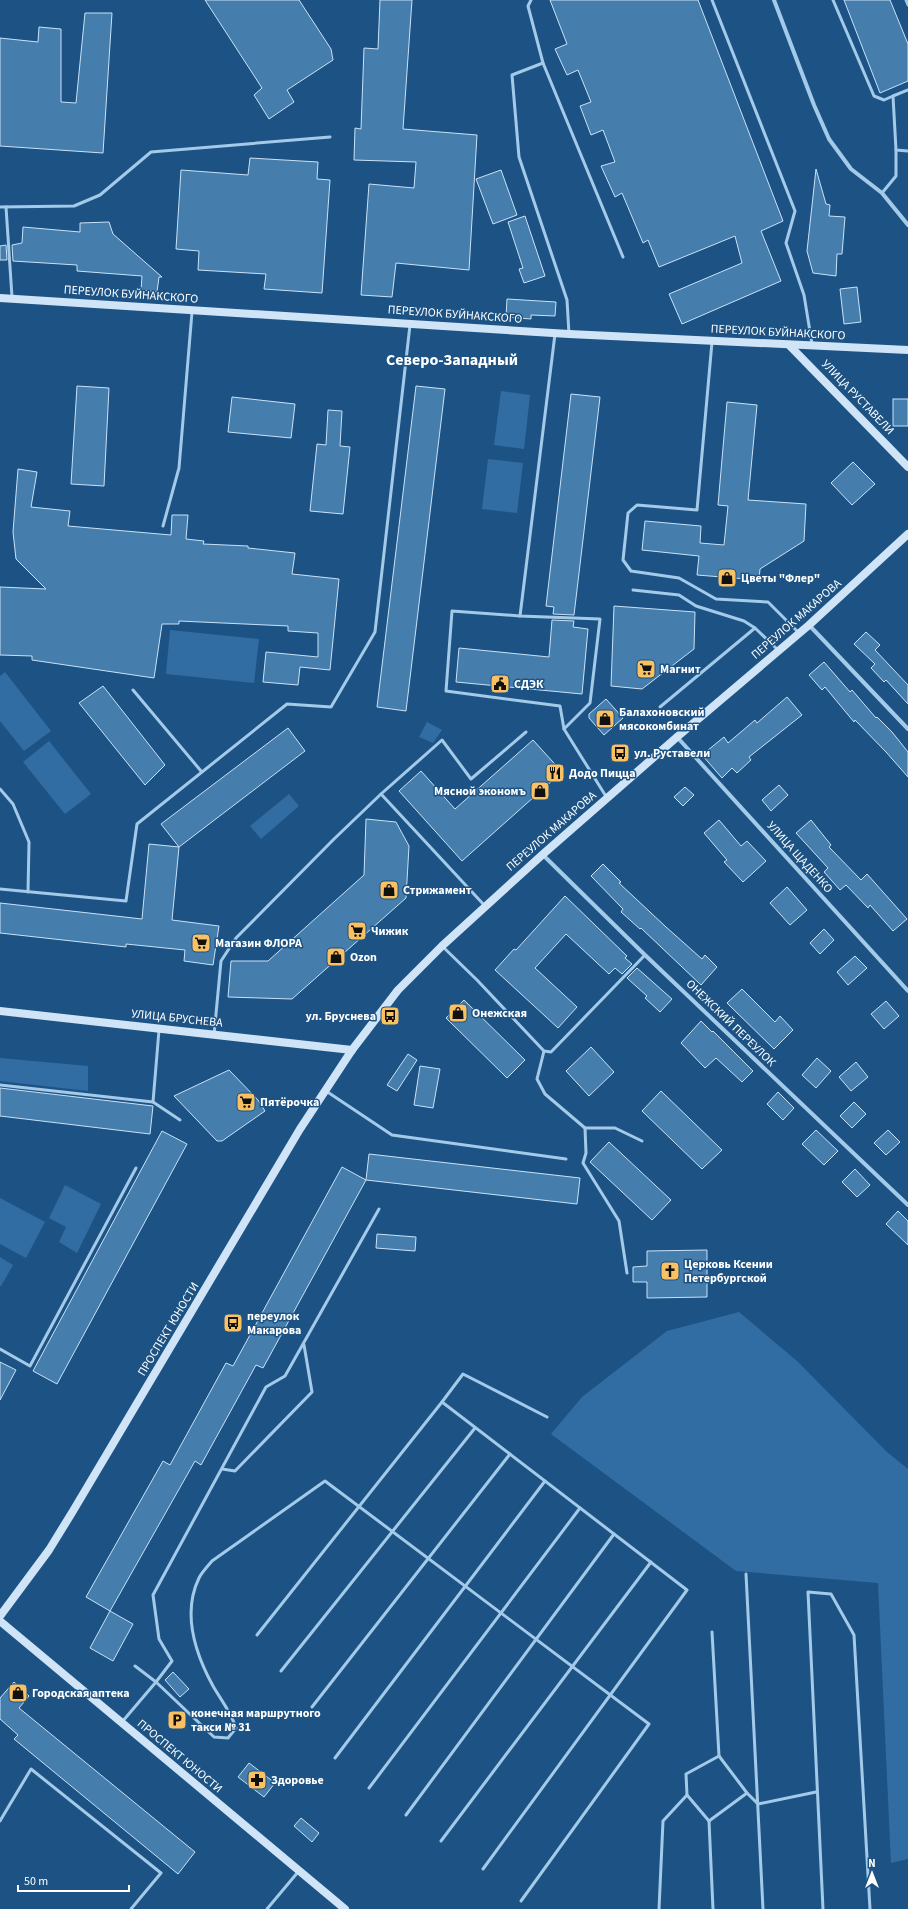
<svg xmlns="http://www.w3.org/2000/svg" width="908" height="1909" font-family="'Source Sans 3',sans-serif">
	<style>
		.green { fill: #316da2 }
		.building { fill: #457dad; stroke: #c9e2f8 }
		.lines { fill: none; stroke-linecap: round; stroke-linejoin: round }
		.lane { stroke: #a4caea; stroke-width: 3 }
		.street { stroke: #a4caea; stroke-width: 4 }
		.secondary { stroke: #d0e4f8; stroke-width: 8 }
		.labels { text-anchor: middle; stroke-width: 3; stroke-linejoin: round; paint-order: stroke }
		.street-label { font-size: 12px; fill: #fff; stroke: #1d5384 }
		.poi-label { font-size: 12px; font-weight: bold; fill: #fff; stroke: #1d5384; text-anchor: start }
		.district-label { font-size: 16px; font-weight: bold; fill: #fff; stroke: #1d5384 }
	</style>
	<rect width="100%" height="100%" fill="#1d5384"/>
	<g class="green">
		<path d="M501 391 530 395 524 449 494 445Z"/>
		<path d="M488 459 523 463 517 513 482 509Z"/>
		<path d="M170 630 259 639 254 683 166 674Z"/>
		<path d="M5 672 51 731 24 751 0 721V676Z"/>
		<path d="M427 722 442 730 433 743 419 737Z"/>
		<path d="M49 741 91 794 65 814 23 762Z"/>
		<path d="M289 794 299 806 261 839 250 826Z"/>
		<path d="M0 1058 88 1066V1091L0 1081Z"/>
		<path d="M65 1185 101 1204 77 1253 59 1242 66 1227 49 1218Z"/>
		<path d="M0 1198 45 1222 26 1258 0 1244Z"/>
		<path d="M0 1257 13 1265 1 1286H0Z"/>
		<path d="M739 1312 797 1361 887 1452 908 1469V1859L891 1863 878 1583 736 1571 551 1434 582 1397 667 1331Z"/>
	</g>
	<g class="building">
		<path d="M205 0H299L331 49 333 60 287 90 294 102 269 119 254 95 262 88Z"/>
		<path d="M380 0H412L403 129 477 135 469 270 396 263 392 297 361 295 369 184 414 188 416 162 354 160 355 128 361 129 364 48 378 49Z"/>
		<path d="M550 0H698L783 221 761 231 781 281 682 324 669 294 742 263 735 236 659 267 648 240 643 243 622 193 615 197 601 166 615 162 603 130 591 135 580 106 591 102 578 70 567 75 555 49 567 44Z"/>
		<path d="M844 0H890L908 44V81L880 93Z"/>
		<path d="M85 13H112L103 153 0 146V38L38 42 39 27 61 29V102L76 103Z"/>
		<path d="M250 158 318 162 317 179 330 180 322 293 264 289 266 274 198 270 199 251 176 249 181 170 248 175Z"/>
		<path d="M816 169 826 204 830 205 829 216 845 217 842 254H837L836 276 813 273 807 251Z"/>
		<path d="M501 170 517 215 493 224 476 179Z"/>
		<path d="M525 216 545 276 524 283 519 269 523 268 508 222Z"/>
		<path d="M109 222 113 234 162 277H159L157 292 141 290 142 276 77 271V265L13 261 12 245 22 243 23 227 80 232V223Z"/>
		<path d="M6 245 7 260H0V246Z"/>
		<path d="M857 287 861 322 844 324 840 289Z"/>
		<path d="M507 299 556 302 555 316 531 315V319L506 317Z"/>
		<path d="M77 386 109 388 104 486 71 484Z"/>
		<path d="M416 386 445 389 406 711 377 707Z"/>
		<path d="M571 394 600 397 574 615 553 614 554 607 546 606Z"/>
		<path d="M232 397 295 404 291 438 228 432Z"/>
		<rect x="893" y="399" width="15" height="27"/>
		<path d="M727 402 757 405 748 500 806 504 804 541 760 569 759 580 697 575 699 556 642 550 645 521 701 526 700 543 724 545 728 506 718 505Z"/>
		<path d="M328 410 342 411 340 446 350 447 343 514 310 511 317 444 326 445Z"/>
		<path d="M853 462 875 484 852 505 831 483Z"/>
		<path d="M18 469 37 472 31 507 70 511 68 526 171 535 172 515H188L186 539 204 541 203 544 248 546V548L295 553 292 574 339 579 330 670 300 667 298 685 263 682 266 652 318 657V633L288 631V626L179 621V624H162L154 678 32 660V656L0 655V587L46 589 16 559 13 532Z"/>
		<path d="M614 606 695 612 694 649 642 689 611 686Z"/>
		<path d="M552 620 574 621 573 627 588 629 582 694 456 682 459 648 549 657Z"/>
		<path d="M866 632 880 645 875 650 908 685V704L886 680 884 682 871 668 875 664 854 644Z"/>
		<path d="M824 662 850 692 852 690 876 718 877 717 892 732 908 752V777L886 752 855 720 854 722 825 687 822 690 809 675Z"/>
		<path d="M103 686 165 765 145 785 79 703Z"/>
		<path d="M787 697 802 715 749 757 751 760 737 773 732 768 722 778 702 755 724 737 728 743 755 720 757 723Z"/>
		<path d="M606 699 623 718 604 735 589 718V714Z"/>
		<path d="M288 728 305 751 179 847 161 824Z"/>
		<path d="M533 740 562 772 462 861 399 791 421 771 455 809Z"/>
		<path d="M779 785 788 795 771 811 762 800Z"/>
		<path d="M685 787 694 795 683 806 674 797Z"/>
		<path d="M366 819 396 822 409 846 406 898 292 999 228 997 231 961H268L364 875Z"/>
		<path d="M719 820 741 846 747 841 766 861 743 882 724 862 727 860 704 833Z"/>
		<path d="M811 820 831 845 829 847 861 880 867 874 907 919 893 931 870 905 868 908 846 885 840 890 824 872 828 868 796 833Z"/>
		<path d="M149 844 179 847 172 920 219 926 213 965 184 961 185 950 126 944V947L0 933V903L142 919Z"/>
		<path d="M603 864 621 882 619 883 666 927 702 959 705 955 717 967 701 985 641 928 640 929 621 912 623 909 591 876Z"/>
		<path d="M787 887 807 910 790 925 770 903Z"/>
		<path d="M565 896 627 956 625 958 632 964 622 974 615 968 609 974 566 934 535 968 577 1007 558 1028 495 970 514 949 516 950Z"/>
		<path d="M824 929 834 940 820 954 810 943Z"/>
		<path d="M855 956 867 968 848 985 837 972Z"/>
		<path d="M637 968 672 999 660 1012 645 998 647 996 627 978Z"/>
		<path d="M742 989 775 1022 780 1016 793 1030 774 1049 727 1003Z"/>
		<path d="M464 1000 525 1060 507 1078 446 1018Z"/>
		<path d="M886 1001 899 1016 884 1029 871 1014Z"/>
		<path d="M701 1021 712 1032 713 1031 753 1071 742 1082 716 1058 705 1068 681 1043Z"/>
		<path d="M591 1047 614 1072 589 1096 566 1071Z"/>
		<path d="M408 1054 417 1060 397 1091 387 1085Z"/>
		<path d="M817 1058 831 1071 816 1088 802 1075Z"/>
		<path d="M856 1062 868 1077 851 1091 839 1077Z"/>
		<path d="M420 1066 440 1069 433 1108 414 1105Z"/>
		<path d="M229 1070 258 1100 265 1111 222 1141H217L174 1096Z"/>
		<path d="M0 1088 153 1106 150 1134 0 1116Z"/>
		<path d="M661 1091 722 1150 702 1169 642 1111Z"/>
		<path d="M778 1092 794 1108 783 1120 767 1104Z"/>
		<path d="M854 1102 866 1114 852 1128 840 1116Z"/>
		<path d="M816 1130 838 1151 824 1165 802 1144Z"/>
		<path d="M888 1130 900 1142 886 1155 874 1143Z"/>
		<path d="M162 1131 187 1144 57 1384 33 1371Z"/>
		<path d="M609 1142 671 1200 652 1220 590 1162Z"/>
		<path d="M369 1154 580 1178 577 1204 366 1180Z"/>
		<path d="M342 1167 366 1180 263 1368 256 1365 201 1465 195 1461 110 1611 86 1597 163 1461 170 1465 226 1363 233 1366Z"/>
		<path d="M855 1169 870 1185 857 1197 842 1182Z"/>
		<path d="M898 1211 908 1221V1245L886 1224Z"/>
		<path d="M377 1234 416 1237 415 1251 376 1248Z"/>
		<path d="M707 1250V1297L647 1298V1282H633V1267L647 1266V1251Z"/>
		<path d="M0 1362 16 1370 0 1400Z"/>
		<path d="M110 1611 133 1624 113 1661 90 1648Z"/>
		<path d="M173 1672 189 1689 180 1697 165 1680Z"/>
		<path d="M14 1682 29 1696 19 1708 195 1852 178 1874 14 1739 18 1735 0 1719V1698Z"/>
		<path d="M249 1763 275 1783 264 1797 238 1777Z"/>
		<path d="M301 1818 319 1833 312 1842 294 1826Z"/>
	</g>
	<g class="lines">
		<g class="lane">
			<path d="M531 0 528 6 543 63 623 257"/>
			<path d="M712 0 795 211 786 243 804 295 812 344"/>
			<path d="M833 0 874 96 884 100 893 96"/>
			<path d="M906 0 908 5"/>
			<path d="M543 63 512 75 519 157 567 300 569 334"/>
			<path d="M908 90 893 96 896 150 908 151"/>
			<path d="M882 193 896 176V150"/>
			<path d="M0 207 74 206 100 195 151 152 330 137"/>
			<path d="M6 207 12 297"/>
			<path d="M555 334 520 616 600 619 590 703 564 729"/>
			<path d="M712 342 697 510 637 505 628 513 623 560 631 571 679 578 716 599 768 602 799 633"/>
			<path d="M163 526 179 468 192 312"/>
			<path d="M633 590 679 595 696 606 744 621 755 628 778 650"/>
			<path d="M520 616 452 611 446 691 560 706 564 729 607 798"/>
			<path d="M133 690 201 771"/>
			<path d="M660 707 755 628"/>
			<path d="M0 789 13 804 29 842 28 892"/>
			<path d="M381 794 442 740 471 779 526 732"/>
			<path d="M0 889 126 901 137 824 287 704 331 707 375 632 410 325"/>
			<path d="M442 946 477 980 544 1051 551 1052 645 955"/>
			<path d="M214 1035 221 961 236 938 334 839 381 794 485 906"/>
			<path d="M544 1051 537 1079 545 1094 585 1128H615L642 1141"/>
			<path d="M0 1085 153 1102 159 1030"/>
			<path d="M326 1091 392 1135 566 1159"/>
			<path d="M153 1102 180 1120"/>
			<path d="M585 1128 586 1153 583 1163 619 1221 627 1273"/>
			<path d="M0 1349 30 1366 136 1168"/>
			<path d="M442 1402 463 1374 547 1417"/>
			<path d="M222 1469 235 1471 312 1392 304 1345"/>
			<path d="M746 1574 763 1909"/>
			<path d="M712 1632 719 1756 747 1793 709 1821 713 1909"/>
			<path d="M257 1635 442 1402 687 1590 483 1869"/>
			<path d="M135 1666 156 1682 172 1661 159 1639 153 1595 266 1387 285 1376 379 1209"/>
			<path d="M281 1671 475 1428"/>
			<path d="M312 1707 510 1454"/>
			<path d="M122 1722 156 1682 214 1737 228 1738 236 1728C231 1712 221 1700 213 1686 195 1653 182 1613 199 1578 202 1572 208 1566 212 1561L325 1481 649 1724 521 1901"/>
			<path d="M335 1758 545 1481"/>
			<path d="M369 1788 580 1508"/>
			<path d="M747 1793 758 1804 816 1792"/>
			<path d="M406 1815 614 1534"/>
			<path d="M0 1821 31 1769 161 1873 131 1909"/>
			<path d="M709 1821 687 1795 686 1774 719 1756"/>
			<path d="M441 1841 651 1562"/>
			<path d="M267 1909 298 1872"/>
			<path d="M659 1909 663 1821 687 1795"/>
			<path d="M823 1909 808 1592 831 1594 854 1635 870 1909"/>
		</g>
		<g class="street">
			<path d="M774 0 814 105 829 139 851 169 882 193 908 225"/>
			<path d="M809 625 908 729"/>
			<path d="M677 737 908 991"/>
			<path d="M543 855 645 955 908 1205"/>
		</g>
		<g class="secondary">
			<path d="M0 298 569 334 908 350"/>
			<path d="M789 345 908 467"/>
			<path d="M0 1011 352 1050"/>
			<path d="M0 1616 49 1550 73 1511 300 1129 352 1050 398 990 442 946 542 855 677 737 809 625 908 534"/>
			<path d="M0 1621 345 1909"/>
		</g>
	</g>
	<defs>
		<g id="shop-square" transform="scale(1)"><rect x="-9" y="-9" width="18" height="18" rx="4" fill="#fac162" stroke="#1d5384"/><path d="M-5-2.5h2.3a2.7 3.5 0 0 1 5.4 0H5L5.5 6h-11ZM-1.5-2.5h3a1.5 2.3 0 0 0-3 0Z" fill="#111"/></g>
		<g id="supermarket-square" transform="scale(1)"><rect x="-9" y="-9" width="18" height="18" rx="4" fill="#fac162" stroke="#1d5384"/><path d="M-6-5.5h2.5l.6 2H6L4.5 2H-2.5L-4.4-4H-6ZM-1.5 3.2a1.3 1.3 0 1 0 .1 0ZM3 3.2a1.3 1.3 0 1 0 .1 0Z" fill="#111"/></g>
		<g id="civic-square" transform="scale(1)"><rect x="-9" y="-9" width="18" height="18" rx="4" fill="#fac162" stroke="#1d5384"/><path d="M-.6-6.5H3V-4.5H.6V-3L4-1V1h2V6H-6V1h2V-1L-.6-3ZM-1.2 2.5V6h2.4V2.5Z" fill="#111"/></g>
		<g id="bus-square" transform="scale(1)"><rect x="-9" y="-9" width="18" height="18" rx="4" fill="#fac162" stroke="#1d5384"/><path d="M-5-6H5V4H4V6H2V4H-2V6H-4V4H-5ZM-3.5-4V0h7V-4ZM-3.5 1.2v1.5H-2V1.2ZM2 1.2v1.5H3.5V1.2Z" fill="#111"/></g>
		<g id="restaurant-square" transform="scale(1)"><rect x="-9" y="-9" width="18" height="18" rx="4" fill="#fac162" stroke="#1d5384"/><path d="M-5-6h1v4h1v-4h1v4h1v-4h1v5L-1.5 .5V6h-2V.5L-5-1ZM5-6V6H3V1.5H1.5Q1.5-4 5-6Z" fill="#111"/></g>
		<g id="church-square" transform="scale(1)"><rect x="-9" y="-9" width="18" height="18" rx="4" fill="#fac162" stroke="#1d5384"/><path d="M-1.2-6h2.4v3.5h3.3v2.4h-3.3V6h-2.4V-.1h-3.3v-2.4h3.3Z" fill="#111"/></g>
		<g id="parking-square" transform="scale(1)"><rect x="-9" y="-9" width="18" height="18" rx="4" fill="#fac162" stroke="#1d5384"/><path d="M-3.5-5.5H1a3.5 3.5 0 0 1 0 7H-1V5.5H-3.5ZM-1-3.4V-.6H.8a1.4 1.4 0 0 0 0-2.8Z" fill="#111"/></g>
		<g id="pharmacy-square" transform="scale(1)"><rect x="-9" y="-9" width="18" height="18" rx="4" fill="#fac162" stroke="#1d5384"/><path d="M-2-6h4v4h4v4h-4v4h-4v-4h-4v-4h4Z" fill="#111"/></g>
	</defs>
	<g fill-rule="evenodd">
		<use href="#shop-square" x="727" y="578"/>
		<use href="#supermarket-square" x="646" y="669"/>
		<use href="#civic-square" x="500" y="684"/>
		<use href="#shop-square" x="605" y="719"/>
		<use href="#bus-square" x="620" y="753"/>
		<use href="#restaurant-square" x="555" y="773"/>
		<use href="#shop-square" x="540" y="791"/>
		<use href="#shop-square" x="389" y="890"/>
		<use href="#supermarket-square" x="357" y="931"/>
		<use href="#supermarket-square" x="201" y="943"/>
		<use href="#shop-square" x="336" y="957"/>
		<use href="#shop-square" x="458" y="1013"/>
		<use href="#bus-square" x="390" y="1016"/>
		<use href="#supermarket-square" x="246" y="1102"/>
		<use href="#church-square" x="670" y="1271"/>
		<use href="#bus-square" x="233" y="1323"/>
		<use href="#shop-square" x="18" y="1693"/>
		<use href="#parking-square" x="177" y="1720"/>
		<use href="#pharmacy-square" x="257" y="1780"/>
	</g>
	<g class="labels">
		<g class="street-label">
			<text transform="translate(131 294) rotate(4)" y="4">ПЕРЕУЛОК БУЙНАКСКОГО</text>
			<text transform="translate(455 314) rotate(4)" y="4">ПЕРЕУЛОК БУЙНАКСКОГО</text>
			<text transform="translate(778 332) rotate(3)" y="4">ПЕРЕУЛОК БУЙНАКСКОГО</text>
			<text transform="translate(858 397) rotate(46)" y="4">УЛИЦА РУСТАВЕЛИ</text>
			<text transform="translate(796 619) rotate(-41)" y="4">ПЕРЕУЛОК МАКАРОВА</text>
			<text transform="translate(551 831) rotate(-41)" y="4">ПЕРЕУЛОК МАКАРОВА</text>
			<text transform="translate(800 857) rotate(48)" y="4">УЛИЦА ЩАДЕНКО</text>
			<text transform="translate(177 1018) rotate(6)" y="4">УЛИЦА БРУСНЕВА</text>
			<text transform="translate(731 1023) rotate(44)" y="4">ОНЕЖСКИЙ ПЕРЕУЛОК</text>
			<text transform="translate(168 1329) rotate(-59)" y="4">ПРОСПЕКТ ЮНОСТИ</text>
			<text transform="translate(180 1756) rotate(40)" y="4">ПРОСПЕКТ ЮНОСТИ</text>
		</g>
		<g class="poi-label">
			<text x="741" y="582">Цветы "Флер"</text>
			<text x="660" y="673">Магнит</text>
			<text x="514" y="688">СДЭК</text>
			<text x="619" y="716">Балахоновский<tspan x="619" dy="14">мясокомбинат</tspan></text>
			<text x="634" y="757">ул. Руставели</text>
			<text x="569" y="777">Додо Пицца</text>
			<text x="526" y="795" text-anchor="end">Мясной экономъ</text>
			<text x="403" y="894">Стрижамент</text>
			<text x="371" y="935">Чижик</text>
			<text x="215" y="947">Магазин ФЛОРА</text>
			<text x="350" y="961">Ozon</text>
			<text x="472" y="1017">Онежская</text>
			<text x="376" y="1020" text-anchor="end">ул. Бруснева</text>
			<text x="260" y="1106">Пятёрочка</text>
			<text x="684" y="1268">Церковь Ксении<tspan x="684" dy="14">Петербургской</tspan></text>
			<text x="247" y="1320">переулок<tspan x="247" dy="14">Макарова</tspan></text>
			<text x="32" y="1697">Городская аптека</text>
			<text x="191" y="1717">конечная маршрутного<tspan x="191" dy="14">такси № 31</tspan></text>
			<text x="271" y="1784">Здоровье</text>
		</g>
		<g class="district-label">
			<text x="452" y="365">Северо-Западный</text>
		</g>
	</g>
	<g transform="translate(872 1873)" stroke="#1d5384" stroke-width="3" paint-order="stroke">
	<path d="M0-3L7 15L0 10L-7 15Z" fill="#ffffff"/>
	<text y="-6" font-size="11" font-weight="bold" text-anchor="middle" fill="#ffffff">N</text>
	</g>
	<path d="M18 1885v6h111v-6" fill="none" stroke="#ffffff" stroke-width="2"/>
	<text x="24" y="1885" font-size="12" fill="#ffffff" stroke="#1d5384" stroke-width="3" paint-order="stroke">50 m</text>
</svg>
